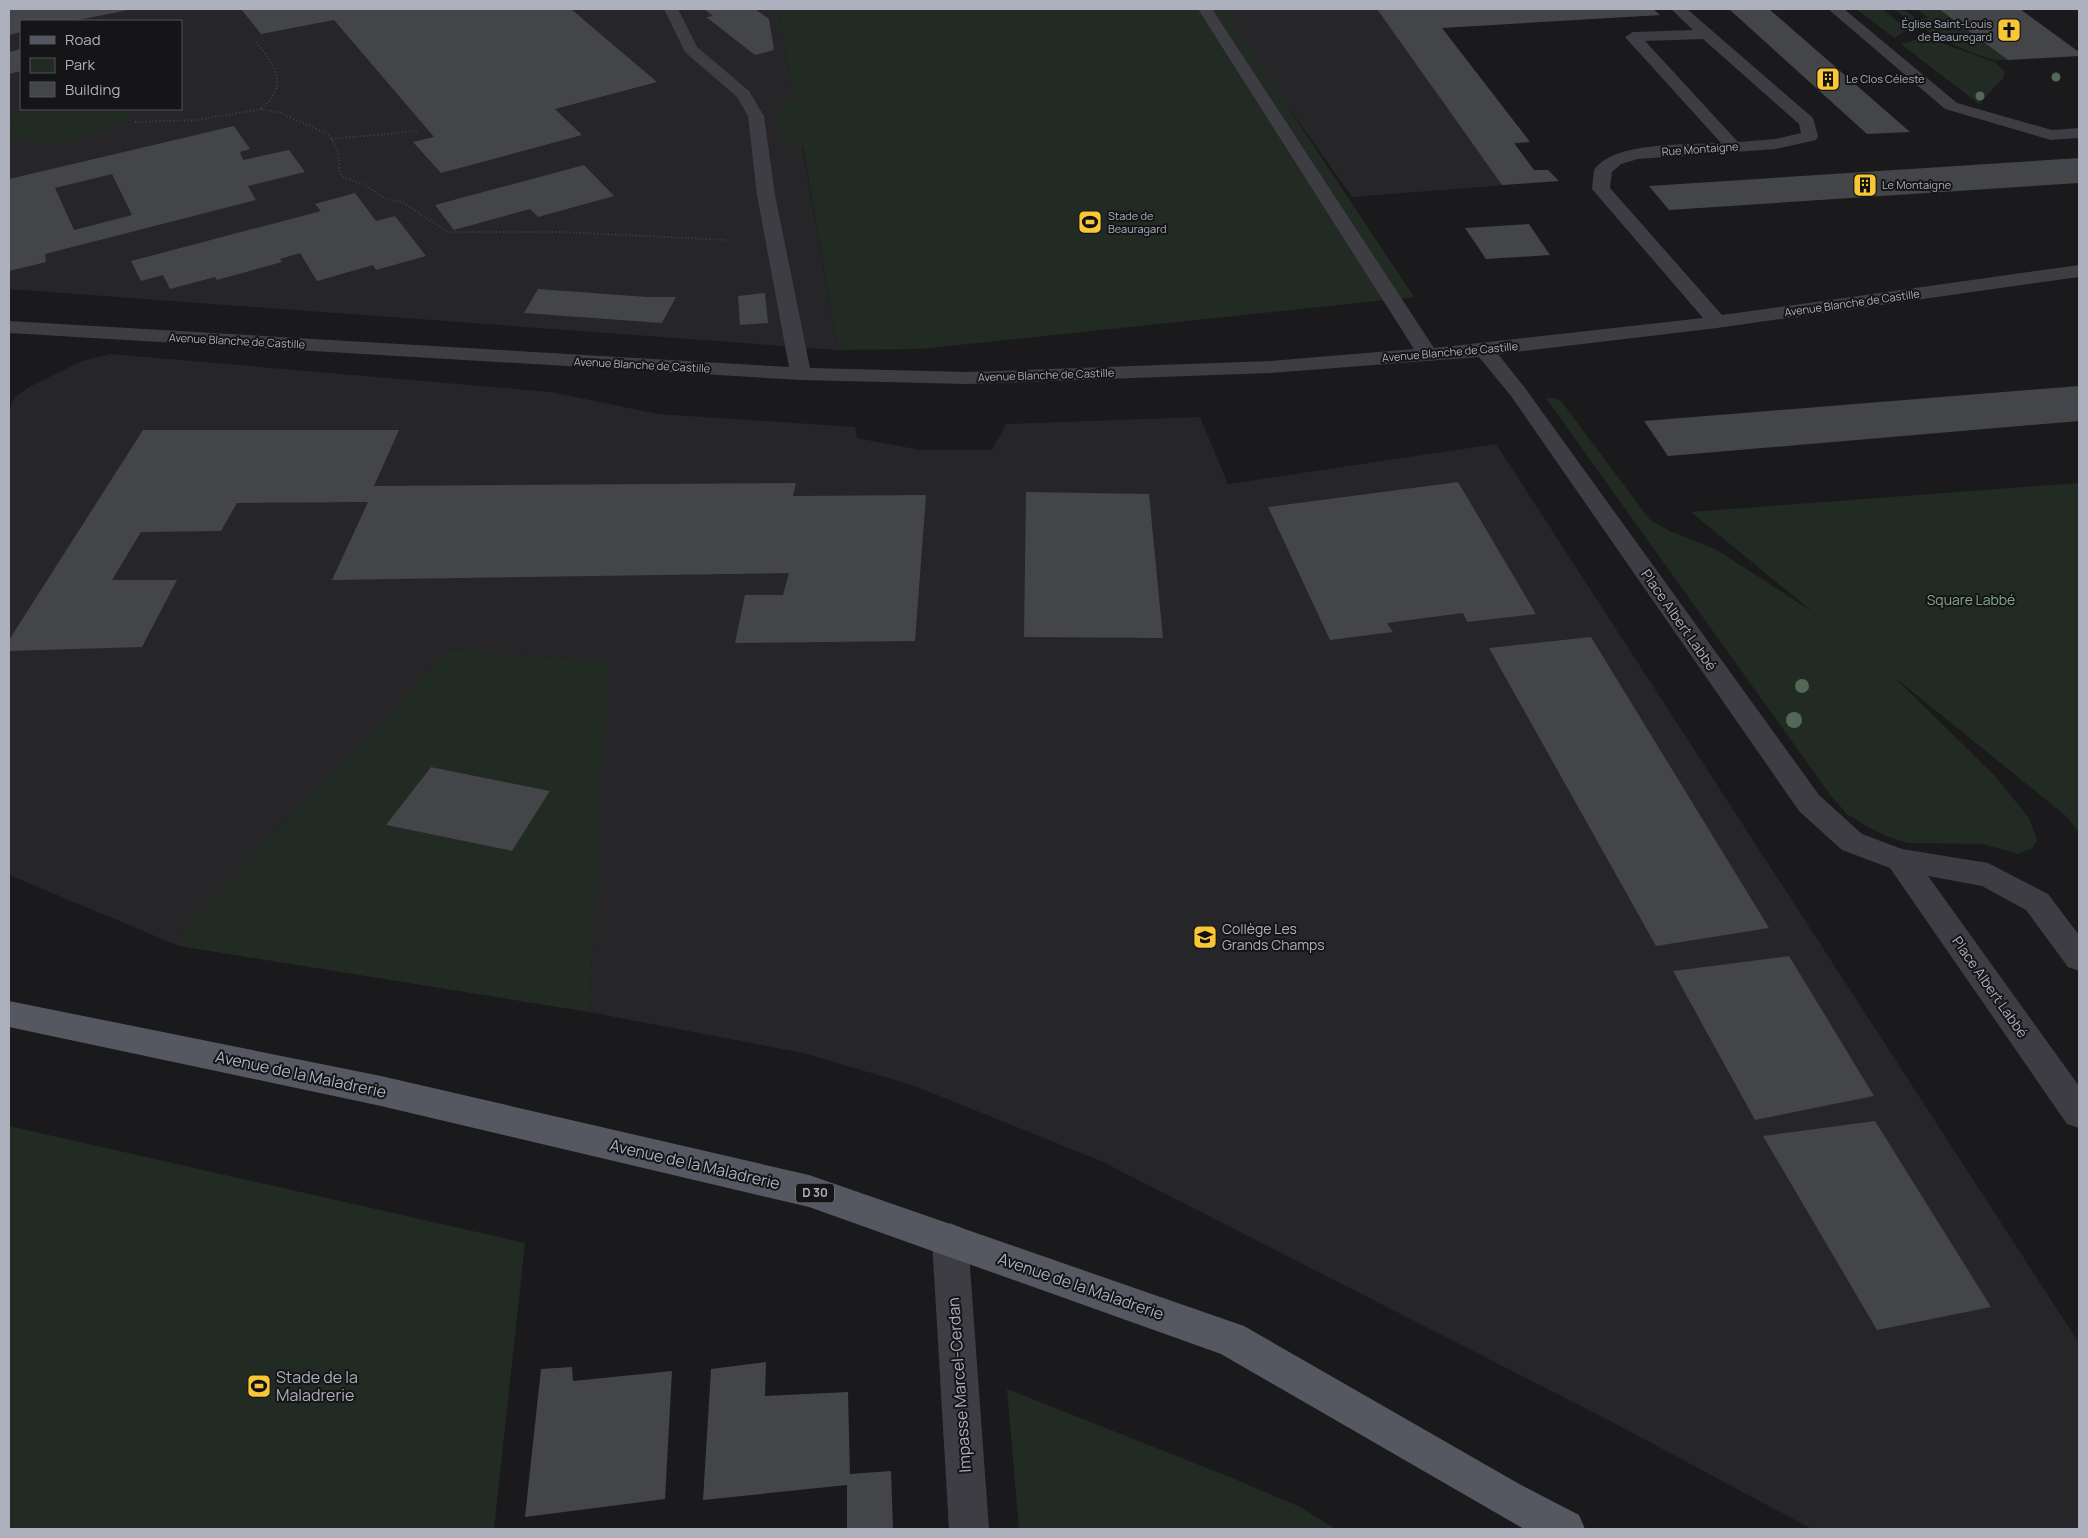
<svg xmlns="http://www.w3.org/2000/svg" width="2088" height="1538" font-family="Manrope,sans-serif">
	<style>
		.built { fill: #262629; fill-rule: evenodd }
		.green { fill: #212b23; fill-rule: evenodd }
		.building { fill: #444549; fill-rule: evenodd }
		.lines { fill: none; stroke-linecap: round; stroke-linejoin: round }
		.path { stroke: #414248; stroke-width: 2; stroke-dasharray: 1 2.5; stroke-linecap: butt }
		.minor { fill: #3d3d43; fill-rule: evenodd }
		.major { fill: #565861; fill-rule: evenodd }
		.tree { fill: #536857 }
		.labels { text-anchor: middle; stroke-width: 4; stroke-linejoin: round; paint-order: stroke }
		.far-poi-label { font-size: 11px; fill: #acb0bc; stroke: #151517; text-anchor: start }
		.far-street-label { font-size: 11px; fill: #acb0bc; stroke: #151517 }
		.shield { fill: #151517; stroke: #7f828a; stroke-width: 1 }
		.shield-label { font-size: 12px; font-weight: bold; fill: #acb0bc }
		.park-label { font-size: 14px; fill: #82a888; stroke: #151517 }
		.street-label { font-size: 14px; fill: #acb0bc; stroke: #151517 }
		.poi-label { font-size: 14px; fill: #acb0bc; stroke: #151517; text-anchor: start }
		.near-street-label { font-size: 16px; fill: #acb0bc; stroke: #151517 }
		.near-poi-label { font-size: 16px; fill: #acb0bc; stroke: #151517; text-anchor: start }
	</style>
	<rect width="100%" height="100%" fill="#1a1a1c"/>
	<g class="built">
		<path d="M9 9H778L838 350 9 289ZM21 21H181V109H21Z"/>
		<path d="M1219 9H1653L1660 15 1442 28 1530 142 1514 144 1534 170H1548L1559 181 1352 197Z"/>
		<path d="M110 354 551 392 658 414 855 427 857 438 920 450H992L1006 424 1200 417 1228 484 1496 444 2079 1343V1529H1812L1612 1422 1101 1161 912 1085 803 1053 589 1012 607 662 450 650 184 928 179 946 9 875V410L15 397 31 386 82 361Z"/>
	</g>
	<g class="green">
		<path d="M778 9H1223L1414 297 920 349 838 350 803 147 782 143 778 109 794 100Z"/>
		<path d="M1856 9H1882L1907 29 1895 38Z"/>
		<path d="M1894 9 1906 11 1917 19 1928 18 1918 10 1939 9 2008 60C1981 64 1915 26 1894 9Z"/>
		<path d="M1925 37 1994 62 2005 72 2003 78 1979 104 1901 44Z"/>
		<path d="M21 108V109H135C114 139 39 154 9 133V119Z"/>
		<path d="M1546 398H1555L1561 401 1650 520 1670 531 1717 550 1813 612 1691 512 2079 483V832L2066 816 1892 675 1995 776 2029 818 2037 840 2032 848 2018 854 1983 844 1908 843 1889 837 1866 826 1847 814 1831 796Z"/>
		<path d="M450 650 608 662 589 1012 179 946 184 928ZM431 767 550 791 512 851 387 825Z"/>
		<path d="M9 1126 525 1243 494 1529H9Z"/>
		<path d="M1007 1389 1232 1478 1300 1507 1336 1529H1019Z"/>
	</g>
	<g class="building">
		<path d="M9 9H128V10L73 21H21V32L9 35Z"/>
		<path d="M241 9H571L657 82 555 109 582 135 441 173 413 142 434 137 334 20 261 34Z"/>
		<path d="M704 9H755L769 19 774 50 755 55 706 17 713 16Z"/>
		<path d="M1377 9H1653L1660 15 1442 28 1530 142 1514 143 1534 170H1548L1559 181 1502 185Z"/>
		<path d="M1729 9H1769L1910 132 1867 134Z"/>
		<path d="M1939 9H2020L2079 52V56L2008 60Z"/>
		<path d="M21 49V71L9 74V52Z"/>
		<path d="M234 126 250 149 240 152 243 160 289 150 305 172 248 186 256 200 45 254 46 262 9 271V179ZM112 174 132 215 74 230 55 188Z"/>
		<path d="M2079 158V183L1669 210 1649 186Z"/>
		<path d="M584 165 614 196 538 217 530 209 454 230 435 205Z"/>
		<path d="M355 193 376 221 395 216 426 256 376 270 373 265 317 281 300 253 280 259 282 262 217 280 215 277 170 289 163 275 141 281 131 261 321 211 315 204Z"/>
		<path d="M1529 224 1550 255 1486 259 1465 228Z"/>
		<path d="M538 289 647 297H676L662 323 524 313Z"/>
		<path d="M765 293 768 323 740 325 738 296Z"/>
		<path d="M2079 386V421L1668 456 1644 421Z"/>
		<path d="M143 430H399L374 486 796 483 793 496 926 495 915 641 735 643 745 595H783L789 573 332 580 368 502 237 503 221 531 141 532 112 580H177L142 647 9 651V640Z"/>
		<path d="M1458 482 1536 614 1467 622 1463 613 1387 623 1393 632 1330 640 1268 507Z"/>
		<path d="M1026 492 1149 494 1163 638 1024 637Z"/>
		<path d="M1591 637 1769 928 1656 946 1489 648Z"/>
		<path d="M431 767 550 791 512 851 386 825Z"/>
		<path d="M1789 956 1874 1096 1755 1120 1673 971Z"/>
		<path d="M1875 1121 1991 1307 1877 1330 1763 1136Z"/>
		<path d="M766 1362 765 1396 848 1392 850 1474 891 1471 893 1529H847V1485L703 1500 711 1369Z"/>
		<path d="M572 1367 573 1381 672 1371 665 1499 525 1517 541 1369Z"/>
	</g>
	<g class="lines">
		<g class="path">
			<path d="M256 42C276 68 289 84 261 109"/>
			<path d="M135 122 197 120 261 109 281 113 325 133 332 139 338 152 340 173 345 178 363 184 386 199 402 202 448 232H561L727 240"/>
			<path d="M332 139 417 131"/>
		</g>
		<g class="minor">
			<path d="M664 9H678L697 47 749 91 764 116 775 195 810 368 967 372 1270 361 1414 349 1198 9H1212L1434 348 1703 318 1592 189 1594 170C1614 141 1688 145 1721 143L1625 37 1633 32 1693 30 1671 9H1687L1813 118 1818 136 1816 140 1776 149 1638 159 1621 164 1612 172 1610 188 1722 315 2079 265V277L1717 328 1498 354 1525 388 1819 795 1862 834 1902 849 1988 863 2048 894 2079 935V971L2068 967 2026 910 1982 886 1928 876 2079 1086V1128L2067 1124 1890 868 1842 850 1799 811 1511 396 1479 357 1270 373 967 384 801 380 9 333V321L789 367 757 195 748 116 737 97 685 52ZM1703 39 1799 124 1801 133 1776 139 1738 142 1645 41Z"/>
			<path d="M1828 9H1844L1957 103 2052 130 2079 128V138L2051 140 1945 109Z"/>
			<path d="M950 1223 963 1228 968 1240 989 1529H949L932 1240 937 1228Z"/>
		</g>
		<path class="major" d="M9 1001 381 1076 809 1175 1244 1326 1521 1485 1579 1515 1585 1529H1524L1221 1354 809 1207 381 1106 9 1027Z"/>
	</g>
	<g class="tree">
		<circle cx="2056" cy="77" r="4.5"/>
		<circle cx="1980" cy="96" r="4.5"/>
		<circle cx="1802" cy="686" r="7"/>
		<circle cx="1794" cy="720" r="8"/>
	</g>
	<defs>
		<g id="church-square" transform="scale(1.25)"><rect x="-9" y="-9" width="18" height="18" rx="4" fill="#f9c735" stroke="#151517"/><path d="M-1.2-6h2.4v3.5h3.3v2.4h-3.3V6h-2.4V-.1h-3.3v-2.4h3.3Z" fill="#111"/></g>
		<g id="building-square" transform="scale(1.25)"><rect x="-9" y="-9" width="18" height="18" rx="4" fill="#f9c735" stroke="#151517"/><path d="M-4-6H4V6H1V3H-1V6H-4ZM-2.5-4.3h1.7v1.8h-1.7ZM.8-4.3h1.7v1.8H.8ZM-2.5-1h1.7V.8h-1.7ZM.8-1h1.7V.8H.8Z" fill="#111"/></g>
		<g id="stadium-square" transform="scale(1.25)"><rect x="-9" y="-9" width="18" height="18" rx="4" fill="#f9c735" stroke="#151517"/><path d="M0-5a6.5 5 0 1 0 0 10a6.5 5 0 1 0 0-10ZM-3.5-1.8h7v3.6h-7Z" fill="#111"/></g>
		<g id="school-square" transform="scale(1.25)"><rect x="-9" y="-9" width="18" height="18" rx="4" fill="#f9c735" stroke="#151517"/><path d="M0-5L7-2L0 1L-7-2ZM-4 1L0 2.5L4 1V4Q0 6-4 4Z" fill="#111"/></g>
	</defs>
	<g fill-rule="evenodd">
		<use href="#church-square" x="2009" y="30"/>
		<use href="#building-square" x="1828" y="79"/>
		<use href="#building-square" x="1865" y="185"/>
		<use href="#stadium-square" x="1090" y="222"/>
		<use href="#school-square" x="1205" y="937"/>
		<use href="#stadium-square" x="259" y="1386"/>
	</g>
	<g class="labels">
		<g class="far-poi-label">
			<text x="1992" y="28" text-anchor="end">Église Saint-Louis<tspan x="1992" dy="13">de Beauregard</tspan></text>
			<text x="1846" y="83">Le Clos Céleste</text>
			<text x="1882" y="189">Le Montaigne</text>
			<text x="1108" y="220">Stade de<tspan x="1108" dy="13">Beauragard</tspan></text>
		</g>
		<g class="far-street-label">
			<text transform="translate(1700 149) rotate(-4)" y="4">Rue Montaigne</text>
			<text transform="translate(1852 303) rotate(-8)" y="4">Avenue Blanche de Castille</text>
			<text transform="translate(237 341) rotate(3)" y="4">Avenue Blanche de Castille</text>
			<text transform="translate(1450 352) rotate(-5)" y="4">Avenue Blanche de Castille</text>
			<text transform="translate(642 365) rotate(3)" y="4">Avenue Blanche de Castille</text>
			<text transform="translate(1046 375) rotate(-2)" y="4">Avenue Blanche de Castille</text>
		</g>
		<rect class="shield" x="796" y="1183.5" width="38" height="19" rx="4"/>
		<g class="shield-label">
			<text x="815" y="1197">D 30</text>
		</g>
		<g class="park-label">
			<text x="1971" y="605">Square Labbé</text>
		</g>
		<g class="street-label">
			<text transform="translate(1679 620) rotate(55)" y="5">Place Albert Labbé</text>
			<text transform="translate(1990 987) rotate(55)" y="5">Place Albert Labbé</text>
		</g>
		<g class="poi-label">
			<text x="1222" y="934">Collège Les<tspan x="1222" dy="16">Grands Champs</tspan></text>
		</g>
		<g class="near-street-label">
			<text transform="translate(301 1074) rotate(12)" y="6">Avenue de la Maladrerie</text>
			<text transform="translate(695 1164) rotate(13)" y="6">Avenue de la Maladrerie</text>
			<text transform="translate(1081 1286) rotate(19)" y="6">Avenue de la Maladrerie</text>
			<text transform="translate(959 1385) rotate(-94)" y="6">Impasse Marcel-Cerdan</text>
		</g>
		<g class="near-poi-label">
			<text x="276" y="1383">Stade de la<tspan x="276" dy="18">Maladrerie</tspan></text>
		</g>
	</g>
	<rect width="2088" height="1538" fill="none" stroke="#acb0bc" stroke-width="20"/>
	<rect x="20" y="20" width="162" height="90" fill="#151517" stroke="#515359"/>
	<rect x="30" y="36" width="25" height="8" fill="#565861" stroke="#515359"/>
	<text x="65" y="45" font-size="15" fill="#acb0bc">Road</text>
	<rect x="30" y="58" width="25" height="15" fill="#212b23" stroke="#515359"/>
	<text x="65" y="70" font-size="15" fill="#acb0bc">Park</text>
	<rect x="30" y="82" width="25" height="15" fill="#444549" stroke="#515359"/>
	<text x="65" y="95" font-size="15" fill="#acb0bc">Building</text>
</svg>
